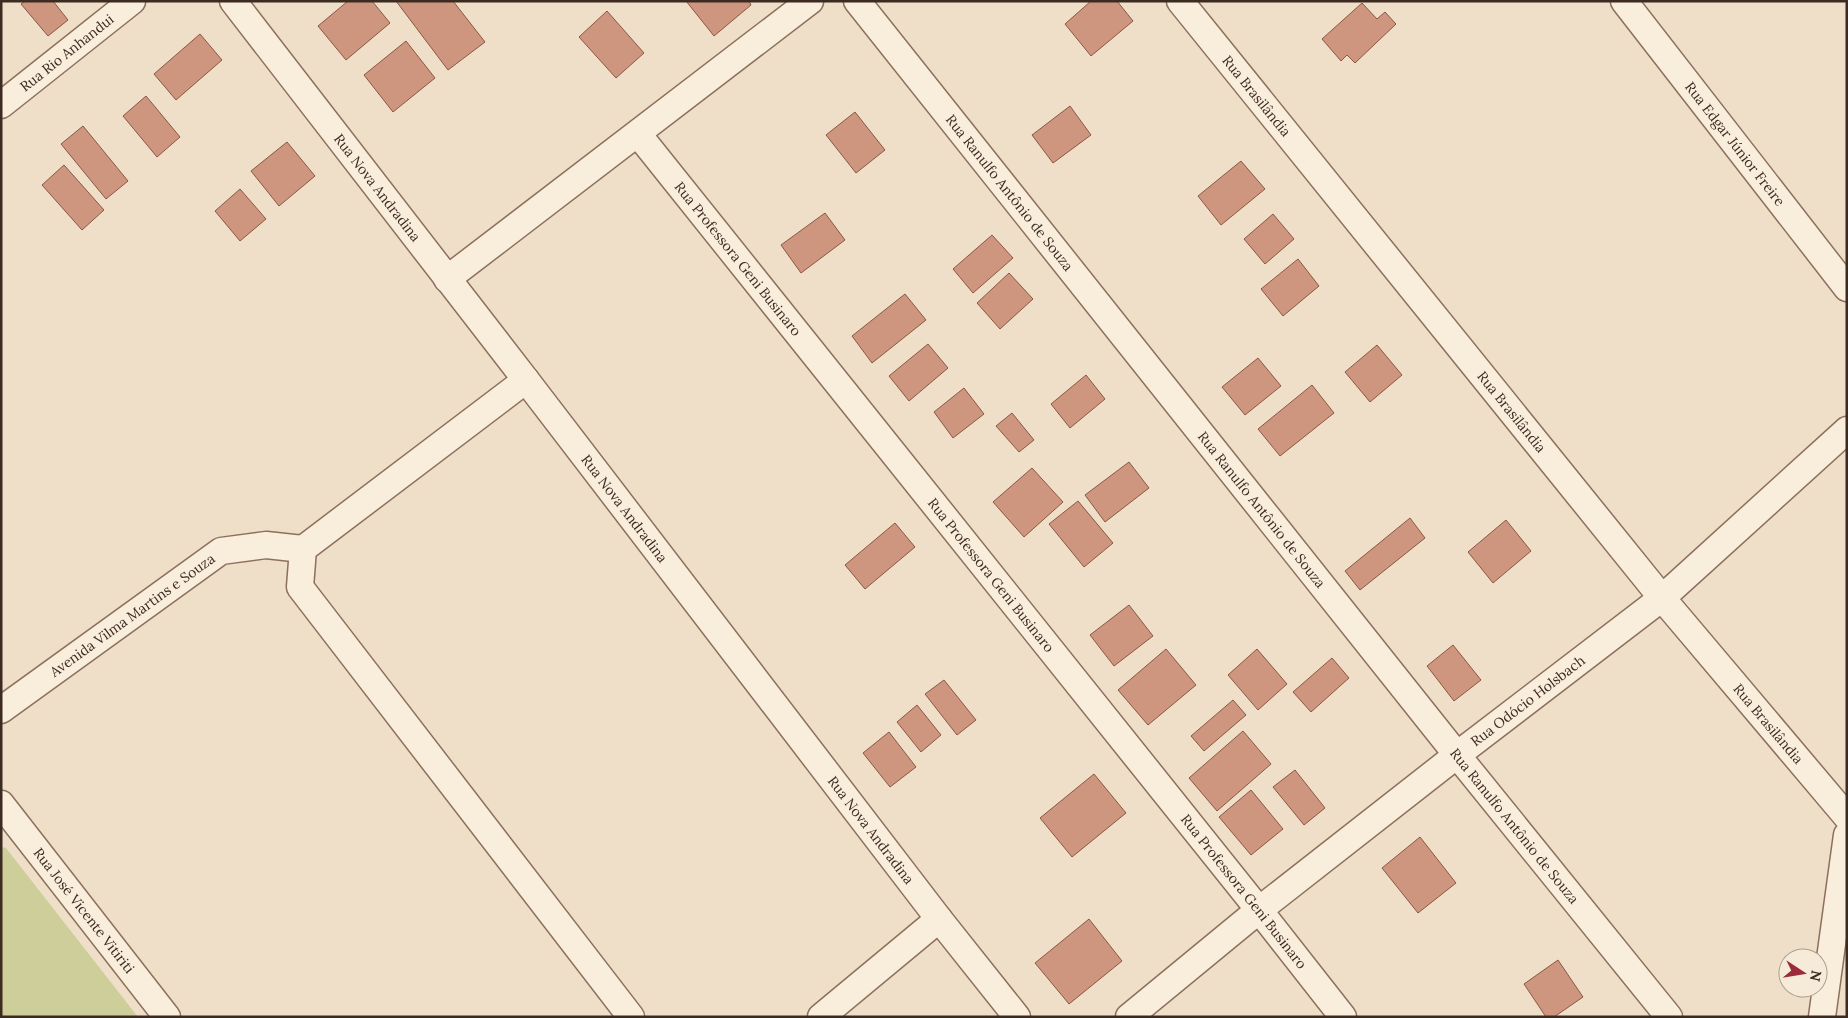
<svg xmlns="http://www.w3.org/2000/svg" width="1848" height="1018" font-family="Lora,serif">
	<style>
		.green { fill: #cece9b }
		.building { fill: #ce967e; stroke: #8b5742 }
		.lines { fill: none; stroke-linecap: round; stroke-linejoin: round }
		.minor-casing { stroke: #8c705c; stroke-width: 29 }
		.minor { stroke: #f9eddc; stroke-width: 26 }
		.labels { text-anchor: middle; stroke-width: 4.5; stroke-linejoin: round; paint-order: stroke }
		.street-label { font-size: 14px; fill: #3c2b20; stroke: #f6ead8 }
	</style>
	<rect width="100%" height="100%" fill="#efdfc8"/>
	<path class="green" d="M1 847 6 848 138 1017H1Z"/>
	<g class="building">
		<path d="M25 1H53L68 20 48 36 21 4Z"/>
		<path d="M348 1H372L390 23 346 60 318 26Z"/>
		<path d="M396 1H453L485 42 448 70Z"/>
		<path d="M686 1H749L751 5 714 36Z"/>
		<path d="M1091 1H1117L1133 21 1091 56 1065 24Z"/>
		<path d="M1362 3 1377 19 1385 12 1396 24 1355 63 1347 55 1341 61 1322 39Z"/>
		<path d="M607 11 644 53 616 78 579 37Z"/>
		<path d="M200 34 222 60 176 100 154 74Z"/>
		<path d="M406 41 435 78 393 112 364 75Z"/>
		<path d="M146 96 180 137 157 157 123 116Z"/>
		<path d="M1070 106 1091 135 1053 163 1032 135Z"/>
		<path d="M855 112 885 150 856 173 826 135Z"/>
		<path d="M83 126 128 181 106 199 61 144Z"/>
		<path d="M287 142 315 176 279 206 251 171Z"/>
		<path d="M1241 161 1265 189 1221 225 1198 196Z"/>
		<path d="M64 165 104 210 82 230 42 185Z"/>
		<path d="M240 189 266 219 240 241 215 211Z"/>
		<path d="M825 213 845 240 801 273 781 245Z"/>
		<path d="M1273 214 1294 239 1265 264 1244 239Z"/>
		<path d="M992 235 1013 258 973 293 953 269Z"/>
		<path d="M1298 259 1319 286 1283 316 1261 289Z"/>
		<path d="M1009 273 1033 299 1000 329 977 303Z"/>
		<path d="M905 294 926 320 872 363 852 336Z"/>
		<path d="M928 344 948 368 909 401 889 376Z"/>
		<path d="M1377 345 1402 375 1370 402 1345 372Z"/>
		<path d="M1258 358 1281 386 1245 415 1222 387Z"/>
		<path d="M1086 375 1105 399 1070 428 1051 404Z"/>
		<path d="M1312 385 1334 413 1280 456 1258 429Z"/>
		<path d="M964 388 984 414 953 438 934 412Z"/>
		<path d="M1012 413 1034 440 1019 452 996 426Z"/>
		<path d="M1129 462 1149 488 1105 522 1085 495Z"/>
		<path d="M1032 468 1063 502 1024 537 993 502Z"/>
		<path d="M1078 501 1113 543 1084 567 1049 524Z"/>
		<path d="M1410 518 1425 538 1360 590 1345 571Z"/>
		<path d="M1506 520 1531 551 1493 583 1468 552Z"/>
		<path d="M895 523 915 547 865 589 845 565Z"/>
		<path d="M1129 605 1153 636 1114 666 1090 635Z"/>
		<path d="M1453 645 1481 680 1454 701 1427 666Z"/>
		<path d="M1166 649 1196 685 1148 725 1118 690Z"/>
		<path d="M1257 649 1287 684 1258 710 1228 675Z"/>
		<path d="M1332 658 1349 678 1311 712 1293 692Z"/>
		<path d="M944 680 976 720 957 735 925 694Z"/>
		<path d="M1233 700 1246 715 1204 751 1191 736Z"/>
		<path d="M917 705 941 735 921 752 897 722Z"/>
		<path d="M1243 731 1271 764 1217 811 1189 778Z"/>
		<path d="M889 732 916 767 890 787 863 753Z"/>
		<path d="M1295 770 1325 808 1304 825 1273 787Z"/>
		<path d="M1094 774 1126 813 1072 857 1040 818Z"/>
		<path d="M1251 790 1283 829 1251 855 1219 817Z"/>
		<path d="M1420 837 1456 883 1418 913 1382 868Z"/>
		<path d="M1089 919 1122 961 1069 1004 1035 963Z"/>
		<path d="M1558 960 1583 997 1554 1017H1546L1524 984Z"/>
	</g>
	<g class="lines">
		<g class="minor-casing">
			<g id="minor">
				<path id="s1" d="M233 1 526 380 939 919 1017 1017"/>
				<path id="s2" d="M857 1 1457 755 1669 1017"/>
				<path id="s3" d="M1180 1 1662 598 1847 817"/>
				<path id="s4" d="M1624 1 1847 288"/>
				<path id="s5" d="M1 105 132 1"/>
				<path id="s6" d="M638 134 1259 910 1343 1017"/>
				<path d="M447 279 810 1"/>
				<path d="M526 380 303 549 300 587 631 1017"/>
				<path id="s7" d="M1 710 221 551 266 545 303 549"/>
				<path id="s8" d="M1 804 167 1017"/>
				<path d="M821 1017 939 919"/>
				<path id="s9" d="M1129 1017 1259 910 1457 755 1662 598 1847 430"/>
				<path d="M1822 1017 1847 835"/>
			</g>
		</g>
		<use href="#minor" class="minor"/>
	</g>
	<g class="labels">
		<g class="street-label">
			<text dy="5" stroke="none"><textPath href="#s5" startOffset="84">Rua Rio Anhandui</textPath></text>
			<text dy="5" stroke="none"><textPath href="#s3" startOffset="122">Rua Brasilândia</textPath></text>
			<text dy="5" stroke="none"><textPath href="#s4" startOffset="181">Rua Edgar Júnior Freire</textPath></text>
			<text dy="5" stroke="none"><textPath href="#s1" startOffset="236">Rua Nova Andradina</textPath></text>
			<text dy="5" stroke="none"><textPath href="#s2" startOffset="245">Rua Ranulfo Antônio de Souza</textPath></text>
			<text dy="5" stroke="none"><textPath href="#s6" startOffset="160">Rua Professora Geni Businaro</textPath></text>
			<text dy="5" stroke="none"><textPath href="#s3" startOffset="528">Rua Brasilândia</textPath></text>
			<text dy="5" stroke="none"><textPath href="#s1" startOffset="641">Rua Nova Andradina</textPath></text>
			<text dy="5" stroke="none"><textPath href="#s2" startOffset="650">Rua Ranulfo Antônio de Souza</textPath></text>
			<text dy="5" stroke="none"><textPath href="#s6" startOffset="565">Rua Professora Geni Businaro</textPath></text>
			<text dy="5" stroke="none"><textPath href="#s7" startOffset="162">Avenida Vilma Martins e Souza</textPath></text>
			<text dy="5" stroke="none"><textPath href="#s9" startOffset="509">Rua Odócio Holsbach</textPath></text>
			<text dy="5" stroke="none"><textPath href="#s3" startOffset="932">Rua Brasilândia</textPath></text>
			<text dy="5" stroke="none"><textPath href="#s2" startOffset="1055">Rua Ranulfo Antônio de Souza</textPath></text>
			<text dy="5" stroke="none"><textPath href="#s1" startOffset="1046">Rua Nova Andradina</textPath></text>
			<text dy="5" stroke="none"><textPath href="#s6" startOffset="970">Rua Professora Geni Businaro</textPath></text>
			<text dy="5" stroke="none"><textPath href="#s8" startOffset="135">Rua José Vicente Vitiriti</textPath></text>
		</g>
	</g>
	<rect width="1848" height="1018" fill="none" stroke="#3c2b20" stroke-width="5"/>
	<g transform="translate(1803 973) rotate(102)"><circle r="24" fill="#f6ead8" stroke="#ac9e8e"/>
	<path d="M0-4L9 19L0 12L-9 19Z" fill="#9c2b39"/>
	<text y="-8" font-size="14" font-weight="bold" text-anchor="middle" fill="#3c2b20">N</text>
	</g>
</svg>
